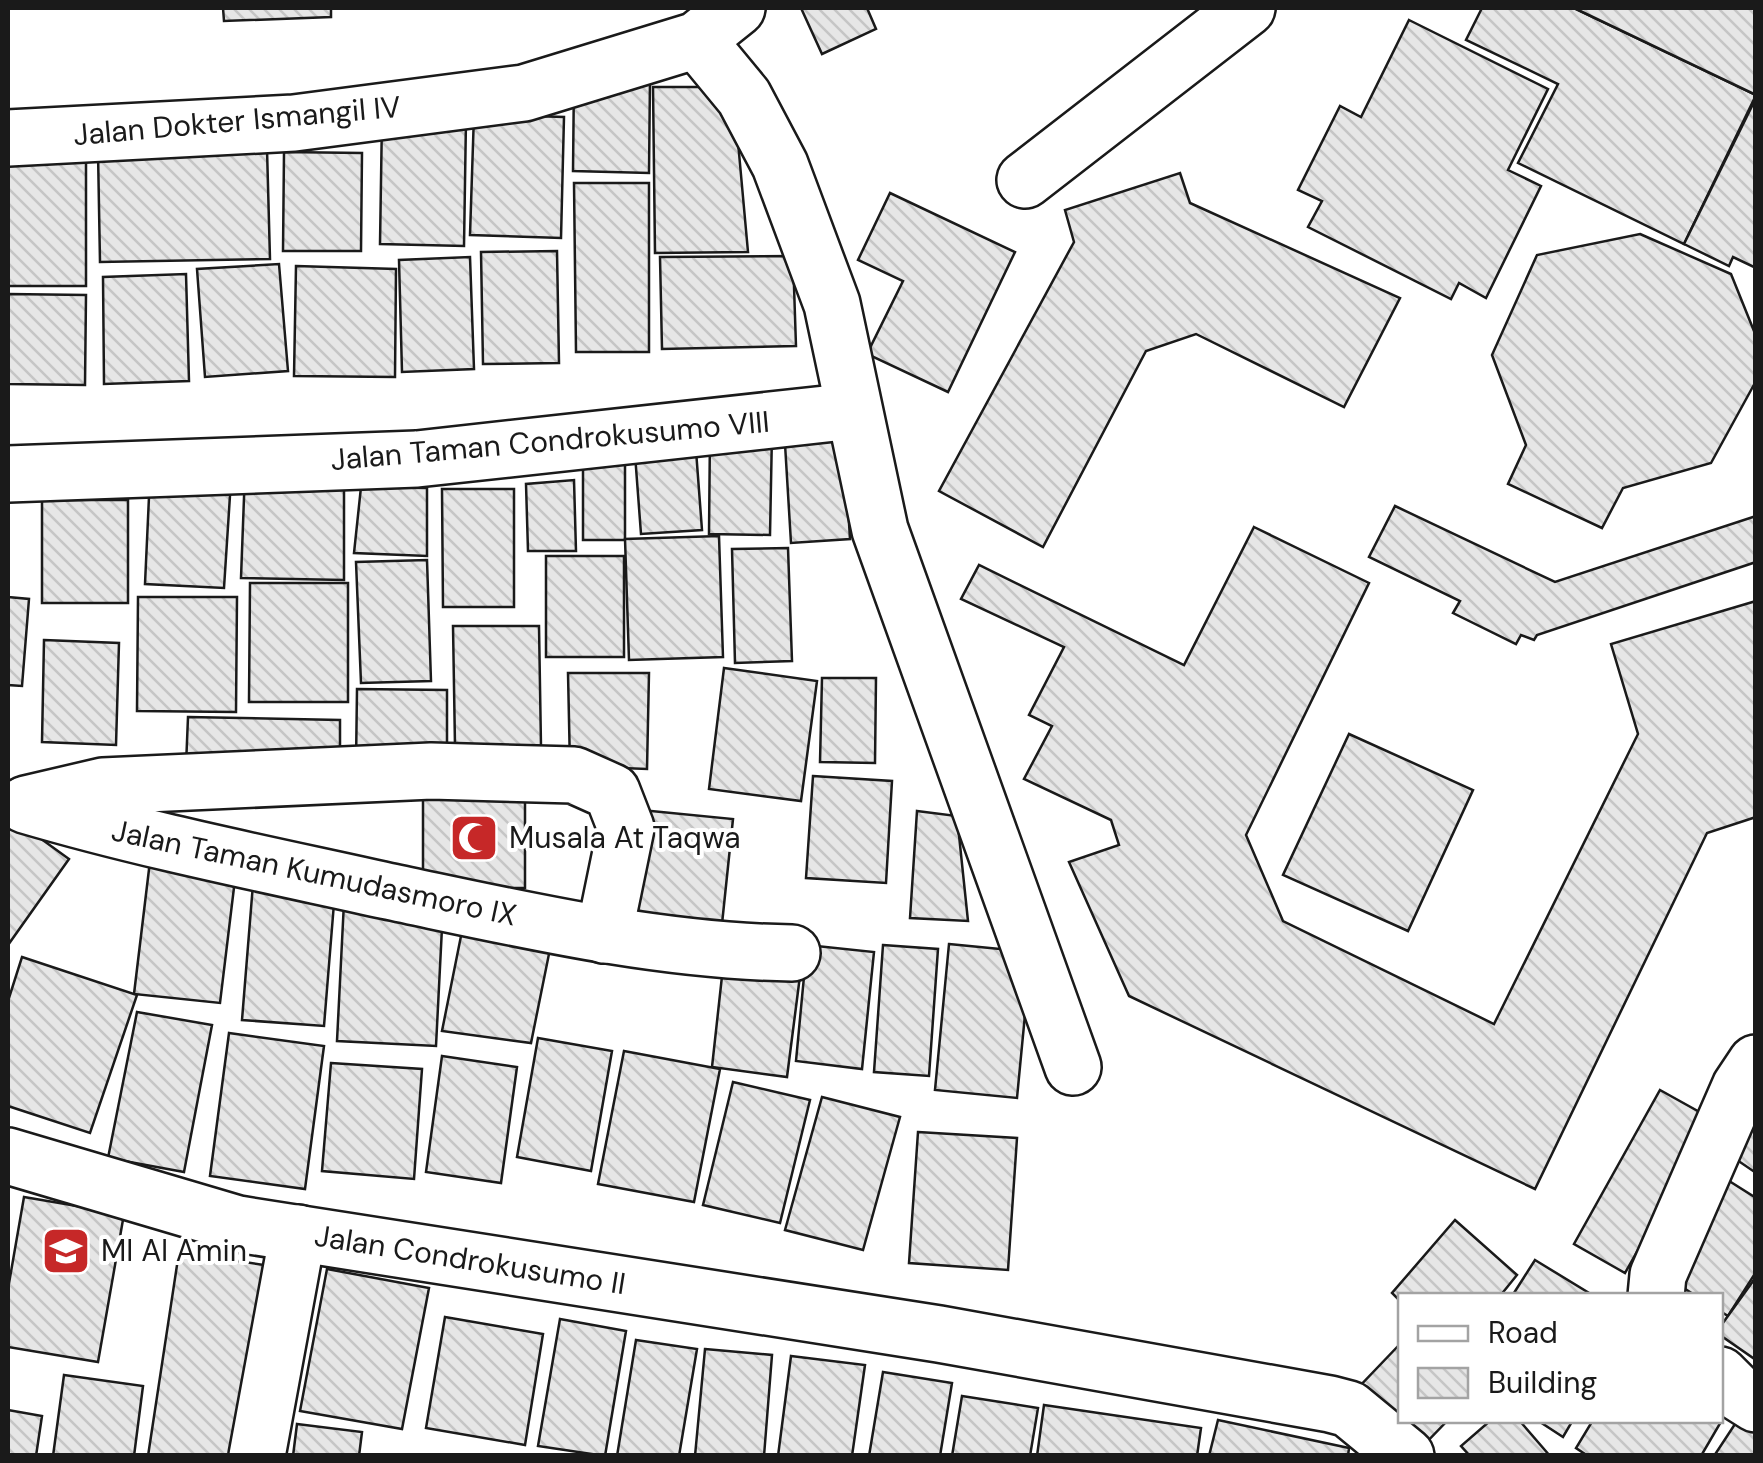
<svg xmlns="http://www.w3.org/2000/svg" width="1763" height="1463" font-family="'DM Sans',sans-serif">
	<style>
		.building { fill: url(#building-back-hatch); stroke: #1a1a1a; stroke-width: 2.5 }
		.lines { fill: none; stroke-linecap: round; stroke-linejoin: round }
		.street-casing { stroke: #1a1a1a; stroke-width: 60 }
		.street { stroke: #fff; stroke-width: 55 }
		.labels { text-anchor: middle; stroke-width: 8; stroke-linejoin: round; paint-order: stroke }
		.street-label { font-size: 30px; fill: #1a1a1a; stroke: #fff }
		.poi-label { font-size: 30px; fill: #1a1a1a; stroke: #fff; text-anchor: start }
	</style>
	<defs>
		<pattern id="building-back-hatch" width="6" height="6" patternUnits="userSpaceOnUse" patternTransform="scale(2.5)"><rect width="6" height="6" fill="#e6e6e6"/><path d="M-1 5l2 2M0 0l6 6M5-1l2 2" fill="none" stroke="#c5c5c5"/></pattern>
	</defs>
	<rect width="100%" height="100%" fill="#fff"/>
	<g class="building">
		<path d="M223 8H331V17L224 21Z"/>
		<path d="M801 8H867L876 29 822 54Z"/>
		<path d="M1482 8H1574L1756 95 1684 244 1518 163 1558 84 1466 40Z"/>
		<path d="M1574 8H1756V95Z"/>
		<path d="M1409 20 1548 89 1508 170 1541 186 1486 298 1459 283 1451 299 1308 227 1322 201 1298 190 1340 106 1361 117Z"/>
		<path d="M574 77 650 79 649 173 573 171Z"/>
		<path d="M653 87H733L748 252 655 253Z"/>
		<path d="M1756 98V268L1733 257 1729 266 1684 244Z"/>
		<path d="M474 114 564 117 561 238 470 235Z"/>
		<path d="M382 118 466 119 464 246 380 244Z"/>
		<path d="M267 149 270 259 100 262 98 152Z"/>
		<path d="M8 150 86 152V286H8Z"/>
		<path d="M284 152 362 153 361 251H283Z"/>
		<path d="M1180 173 1190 203 1400 298 1344 407 1196 334 1146 351 1043 547 939 491 1074 242 1065 210Z"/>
		<path d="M574 183H649V352H576Z"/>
		<path d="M890 193 1015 252 948 392 867 354 903 281 858 260Z"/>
		<path d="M1640 234 1731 274 1756 336V381L1711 463 1623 488 1602 528 1508 484 1526 445 1492 355 1537 255Z"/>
		<path d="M557 251 559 363 483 364 481 252Z"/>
		<path d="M793 256 796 346 662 349 660 257Z"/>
		<path d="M470 257 474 369 402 372 399 260Z"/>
		<path d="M279 264 288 371 205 377 197 269Z"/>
		<path d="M296 266 396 269 395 377 294 376Z"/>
		<path d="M186 274 189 381 104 384 103 277Z"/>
		<path d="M8 294 86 295 85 385 8 384Z"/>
		<path d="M710 432 772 433 770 535 709 534Z"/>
		<path d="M695 437 702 530 641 534 634 441Z"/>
		<path d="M844 440 850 539 791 543 785 444Z"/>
		<rect x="583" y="446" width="42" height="94"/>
		<path d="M245 471 344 474V580L241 578Z"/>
		<path d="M150 475 231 480 224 588 145 584Z"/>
		<path d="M574 480 576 551H528L526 484Z"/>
		<path d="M361 487 427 488V556L354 553Z"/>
		<path d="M442 489H514V607H443Z"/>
		<rect x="42" y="500" width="86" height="103"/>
		<path d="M1395 506 1555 582 1756 516V562L1537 635 1534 640 1521 635 1516 644 1453 613 1460 601 1369 557Z"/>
		<path d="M1254 527 1369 583 1246 835 1283 921 1494 1024 1638 734 1611 644 1756 601V817L1707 833 1535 1189 1129 996 1069 862 1119 845 1111 820 1024 779 1052 726 1029 715 1064 647 961 599 979 565 1184 665Z"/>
		<path d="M719 536 723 657 629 660 625 539Z"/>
		<path d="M788 548 792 661 735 663 732 549Z"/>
		<rect x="546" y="556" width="78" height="101"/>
		<path d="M427 560 431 681 361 683 356 562Z"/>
		<path d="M250 583H348V702H249Z"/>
		<path d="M8 597 29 599 22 686 8 685Z"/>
		<path d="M138 597H237L236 712 137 711Z"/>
		<path d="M453 626H539L541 746H455Z"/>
		<path d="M44 640 119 643 116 745 42 742Z"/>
		<path d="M724 668 817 681 801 801 709 789Z"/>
		<path d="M568 673H649L647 769 570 766Z"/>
		<path d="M822 678H876L875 763 820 762Z"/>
		<path d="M357 689 447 690V766L356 764Z"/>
		<path d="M188 717 340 720V768L186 766Z"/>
		<path d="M1349 734 1473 790 1408 931 1283 875Z"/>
		<path d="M813 776 892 781 886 883 806 878Z"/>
		<rect x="423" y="788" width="102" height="100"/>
		<path d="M641 810 733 819 720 943 628 931Z"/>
		<path d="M917 811 957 816 968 921 910 918Z"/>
		<path d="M8 815 69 859 8 945Z"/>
		<path d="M150 861 236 871 220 1003 134 994Z"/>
		<path d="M253 884 335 891 324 1026 242 1020Z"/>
		<path d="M344 902 443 908 436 1046 337 1041Z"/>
		<path d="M464 921 551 944 531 1043 442 1031Z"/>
		<path d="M949 944 1031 952 1017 1098 935 1090Z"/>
		<path d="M807 945 874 952 862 1069 796 1061Z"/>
		<path d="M883 945 938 949 929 1076 874 1072Z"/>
		<path d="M22 957 137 995 90 1133 8 1106V1001Z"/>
		<path d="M724 958 801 968 787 1077 712 1067Z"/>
		<path d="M137 1012 212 1025 184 1172 108 1158Z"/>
		<path d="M229 1033 324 1046 305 1189 210 1176Z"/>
		<path d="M538 1038 612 1051 591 1171 517 1157Z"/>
		<path d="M624 1051 720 1069 694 1202 598 1184Z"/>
		<path d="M442 1056 517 1067 501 1183 426 1172Z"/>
		<path d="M331 1063 422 1069 414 1179 322 1171Z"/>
		<path d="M733 1082 810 1100 780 1223 703 1205Z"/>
		<path d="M1660 1090 1712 1119 1625 1273 1574 1244Z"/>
		<path d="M1756 1092V1173L1718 1147Z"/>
		<path d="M822 1097 900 1117 863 1250 785 1230Z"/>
		<path d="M918 1132 1017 1138 1008 1270 909 1263Z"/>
		<path d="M1726 1179 1756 1198V1272L1728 1316 1720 1311V1296H1696L1664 1275Z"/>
		<path d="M24 1197 124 1214 98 1362 8 1347V1289Z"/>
		<path d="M1455 1220 1517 1275 1500 1296H1400V1301L1392 1293Z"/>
		<path d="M179 1252 264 1265 235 1456H148Z"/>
		<path d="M1535 1260 1594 1296H1512Z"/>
		<path d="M327 1269 429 1288 402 1429 300 1411Z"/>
		<path d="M1756 1277V1360L1720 1335V1327Z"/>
		<path d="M445 1317 543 1334 525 1445 426 1428Z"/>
		<path d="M560 1319 626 1331 605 1456 538 1446Z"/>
		<path d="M636 1340 697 1349 679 1456H617Z"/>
		<path d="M1400 1344V1420H1448L1419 1450 1357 1389Z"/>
		<path d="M705 1349 772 1355 764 1456H695Z"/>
		<path d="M791 1356 865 1365 852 1456H778Z"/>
		<path d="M883 1372 952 1383 940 1456H869Z"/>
		<path d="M64 1375 143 1386 134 1456H53Z"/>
		<path d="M962 1396 1038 1408 1030 1456H952Z"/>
		<path d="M1720 1396 1732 1403 1701 1456H1588L1576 1448 1593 1420H1720Z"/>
		<path d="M1044 1405 1201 1428 1197 1456H1037Z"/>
		<path d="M8 1410 42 1416 36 1456H8Z"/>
		<path d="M1218 1420 1349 1448 1348 1456H1209Z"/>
		<path d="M1491 1420H1519L1550 1456H1470L1461 1446Z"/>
		<path d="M1537 1420H1573L1563 1437Z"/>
		<path d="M1737 1421 1756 1433V1456H1714Z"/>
		<path d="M297 1424 362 1432 359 1456H293Z"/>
	</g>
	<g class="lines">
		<g class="street-casing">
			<g id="street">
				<path d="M697 40 744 97 780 165 832 304 880 530 1073 1067"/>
				<path d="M8 138 294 123 524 93 697 40 737 8"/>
				<path d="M1025 180 1247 8"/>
				<path d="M8 474 417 459 853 411"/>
				<path d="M26 804 103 786 431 771 574 775 612 792 626 828 604 935"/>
				<path d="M25 805C144 840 265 864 387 891 521 919 655 951 792 953"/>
				<path d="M8 1156 238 1224 939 1334 1330 1404 1349 1409 1406 1456"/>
				<path d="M1656 1296 1658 1275 1740 1087 1756 1063"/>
				<path d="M1720 1375 1737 1392 1756 1404"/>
				<path d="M257 1456 298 1233"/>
			</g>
		</g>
		<use href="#street" class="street"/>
	</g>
	<defs>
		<g id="mosque-square" transform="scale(2.5)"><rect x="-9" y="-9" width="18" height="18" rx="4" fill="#c62828" stroke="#fff"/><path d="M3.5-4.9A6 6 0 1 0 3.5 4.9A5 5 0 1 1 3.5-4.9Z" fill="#fff"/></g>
		<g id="school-square" transform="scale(2.5)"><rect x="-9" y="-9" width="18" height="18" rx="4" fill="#c62828" stroke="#fff"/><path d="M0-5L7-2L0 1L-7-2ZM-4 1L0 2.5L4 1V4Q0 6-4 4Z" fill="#fff"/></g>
	</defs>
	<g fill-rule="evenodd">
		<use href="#mosque-square" x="474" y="838"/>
		<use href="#school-square" x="66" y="1251"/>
	</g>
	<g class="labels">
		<g class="street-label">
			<text transform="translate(237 121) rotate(-5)" y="10">Jalan Dokter Ismangil IV</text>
			<text transform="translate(550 441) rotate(-5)" y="10">Jalan Taman Condrokusumo VIII</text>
			<text transform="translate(314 873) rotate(12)" y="10">Jalan Taman Kumudasmoro IX</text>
			<text transform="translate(470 1260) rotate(9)" y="10">Jalan Condrokusumo II</text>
		</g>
		<g class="poi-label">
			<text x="509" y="848">Musala At Taqwa</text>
			<text x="101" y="1261">MI Al Amin</text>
		</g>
	</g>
	<rect width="1763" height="1463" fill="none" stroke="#1a1a1a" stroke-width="20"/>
	<rect x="1398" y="1293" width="325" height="130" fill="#ffffff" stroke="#a3a3a3" stroke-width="2.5"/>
	<rect x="1418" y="1326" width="50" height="15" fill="#ffffff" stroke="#a3a3a3" stroke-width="2.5"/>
	<text x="1488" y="1343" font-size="30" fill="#1a1a1a">Road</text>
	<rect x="1418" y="1368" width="50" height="30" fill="url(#building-back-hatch)" stroke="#a3a3a3" stroke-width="2.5"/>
	<text x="1488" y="1393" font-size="30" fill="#1a1a1a">Building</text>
</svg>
